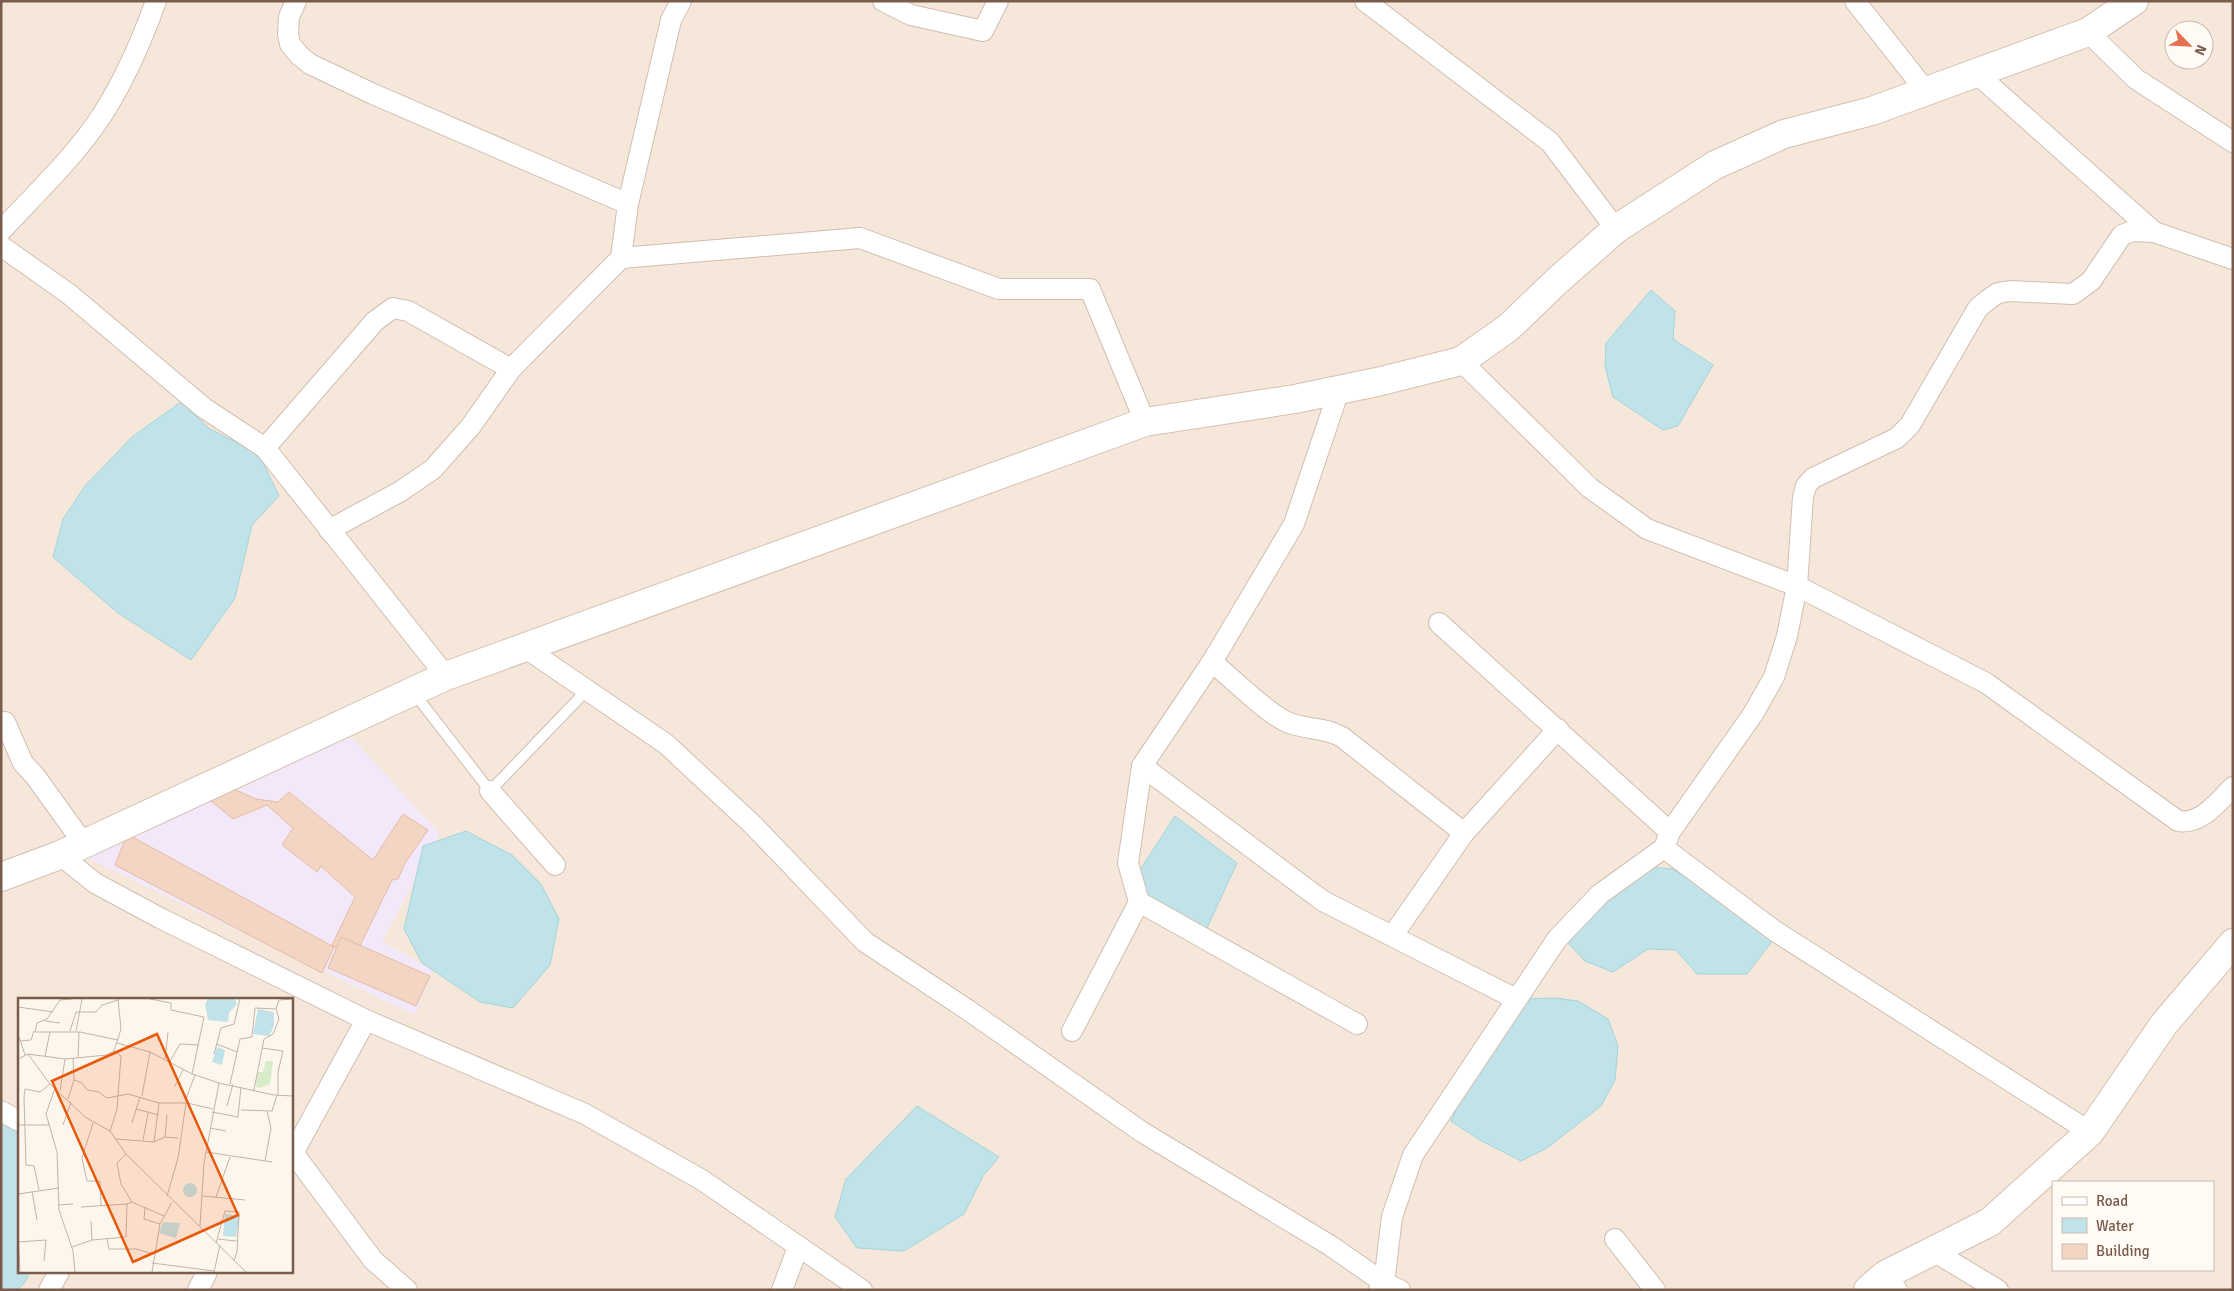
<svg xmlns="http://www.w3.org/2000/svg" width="2234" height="1291" font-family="Signika,sans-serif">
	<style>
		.residential { fill: #f5e8da; fill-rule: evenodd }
		.education { fill: #f3e8fa }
		.water { fill: #bfe3e8; stroke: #a5d3da }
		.building { fill: #f3d5c3; stroke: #e6bba3 }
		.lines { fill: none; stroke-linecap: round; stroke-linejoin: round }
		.lane-casing { stroke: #d1beb0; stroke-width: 12 }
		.street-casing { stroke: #d1beb0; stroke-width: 22 }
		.secondary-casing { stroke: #d6c0b0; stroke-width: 30 }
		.lane { stroke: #fff; stroke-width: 10 }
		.street { stroke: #fff; stroke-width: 20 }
		.secondary { stroke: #fff; stroke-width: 28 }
		.inset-road { fill: none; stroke: #c5b3a7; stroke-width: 1 }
		.view { fill: #e8590c; fill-opacity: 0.15; stroke: #e8590c; stroke-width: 2.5 }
		.inset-edge { fill: none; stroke: #7a5c4d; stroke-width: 2.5 }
	</style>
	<rect width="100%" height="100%" fill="#fdf6ec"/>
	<path class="residential" d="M1 1H2233V1290H1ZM2174 30H2204V60H2174ZM19 1000H291V1272H19ZM2053 1182H2213V1270H2053Z"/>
	<path class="education" d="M346 731 440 834 382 941 432 970 415 1015 85 857Z"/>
	<g class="water">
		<path d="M1651 290 1675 311 1673 339 1713 365 1678 426 1663 430 1613 397 1605 366 1606 343Z"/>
		<path d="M181 402 210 429 259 454 279 496 252 525 235 598 191 660 118 613 53 557 63 519 85 486 132 437Z"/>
		<path d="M1175 816 1237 863 1200 943 1129 887Z"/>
		<path d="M466 831 512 855 541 884 559 919 550 965 513 1008 480 1002 422 963 404 929 423 846Z"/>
		<path d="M1650 867 1673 869 1756 925 1773 940 1747 974H1697L1676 950 1648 949 1613 972 1585 961 1564 939 1622 884Z"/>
		<path d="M1555 998 1578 1001 1608 1019 1618 1046 1615 1080 1601 1106 1547 1148 1521 1161 1478 1139 1451 1121 1468 1085 1519 999Z"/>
		<path d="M917 1106 999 1157 983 1176 964 1214 904 1251 857 1248 835 1217 846 1179Z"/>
		<path d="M1 1123 19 1133V1272H30C22 1289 20 1290 1 1290Z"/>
	</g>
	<g class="building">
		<path d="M227 786 256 799 278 802 289 792 373 860 403 814 428 830 405 863 398 879 392 880 354 958 332 945 355 897 321 866 317 872 282 845 293 828 267 805 233 819 211 801Z"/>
		<path d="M127 834 334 947 322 973 115 865Z"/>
		<path d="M341 937 430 976 416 1006 328 968Z"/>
	</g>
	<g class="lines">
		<g class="lane-casing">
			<path id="lane" d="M414 693 490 791 587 690"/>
		</g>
		<g class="street-casing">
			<g id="street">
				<path d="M296 1 289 17 288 34 290 44 300 56 310 64 373 94 628 204 621 258 860 238 999 289H1090L1145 422"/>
				<path d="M883 1 911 15 983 31 998 1"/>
				<path d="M1365 1 1550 142 1616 229"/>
				<path d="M1855 1 1926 91"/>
				<path d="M2088 32 2136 79 2233 142"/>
				<path d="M1976 73 2154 232"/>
				<path d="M628 204 671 20 681 1"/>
				<path d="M1 231C35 194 77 155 104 112 126 77 142 40 156 1"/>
				<path d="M1 246 69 294 204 408 265 448 446 676"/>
				<path d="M1461 361 1590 488 1647 529 1797 586 1986 683 2178 821C2201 825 2218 802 2233 787"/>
				<path d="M265 448 375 321 393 308 408 311 511 369"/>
				<path d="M329 530 401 491 433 469 471 426 511 369 621 258"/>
				<path d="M1439 623 1670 832"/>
				<path d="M524 647 666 744 753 825 865 942 968 1010 1142 1132 1331 1246 1384 1283 1400 1290"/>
				<path d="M1212 662C1231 677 1266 713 1287 722 1305 730 1325 727 1342 737L1464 833"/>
				<path d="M5 722 23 763 35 776 84 844"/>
				<path d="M1142 766 1323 901 1516 999"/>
				<path d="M490 791 555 865"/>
				<path d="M1664 848 1775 931 2090 1132"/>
				<path d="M60 855 95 883 160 918 366 1020 585 1114 702 1180 862 1290"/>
				<path d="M1139 902 1357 1024"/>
				<path d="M1393 935 1464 833 1558 729"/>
				<path d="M1072 1031 1139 902 1128 863 1142 766 1212 662 1294 524 1339 390"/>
				<path d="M1 1111 19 1121"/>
				<path d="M294 1154 373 1260 407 1290"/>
				<path d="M291 1157 366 1020"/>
				<path d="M1615 1239 1655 1290"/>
				<path d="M1933 1251 1998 1290"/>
				<path d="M1885 1275 1897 1290"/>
				<path d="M49 1290 59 1272"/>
				<path d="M198 1290 207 1272"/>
				<path d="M782 1290 798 1247"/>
				<path d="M1379 1290 1384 1283 1392 1217 1413 1155 1557 939 1600 894 1664 848 1670 832 1753 714 1774 677 1787 636 1797 586 1803 497 1806 486 1813 478 1897 438 1910 425 1978 308 1989 299 1998 293 2010 291 2073 294 2091 281 2122 235 2133 231 2154 232 2233 259"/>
			</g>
		</g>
		<g class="secondary-casing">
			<g id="secondary">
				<path d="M1 877 60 855 446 676 1145 422 1295 399 1377 382 1461 361 1508 328 1557 281 1616 229 1715 165 1784 134 1872 111 2088 32 2134 1"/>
				<path d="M1868 1290 1885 1275 1990 1222 2090 1132 2164 1024 2233 943"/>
			</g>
		</g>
		<use href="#lane" class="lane"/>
		<use href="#street" class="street"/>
		<use href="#secondary" class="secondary"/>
	</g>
	<g transform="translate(18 998)">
		<rect width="275" height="275" fill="#fdf6ec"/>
		<path d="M248 63H255L252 86 241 90 238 88 240 74H245Z" fill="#d8ecc9"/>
		<path d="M190 1H217L219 6 211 15 210 24 190 22 187 6ZM240 11 256 14V28L251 38 235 36ZM199 49 207 52 204 67 194 64ZM165 192a7 7 0 1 1 14 0a7 7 0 1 1-14 0ZM207 216 222 218 218 239 205 238ZM145 224 162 225 158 240 141 235Z" fill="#bfe3e8"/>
		<path class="inset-road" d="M54 1 42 2 29 21 19 25 17 34H62L100 42M132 1 153 5V12L186 19 174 76M0 9 35 14M27 23 42 25M52 33 58 14H78L84 7 100 2M58 33 64 1M0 36 7 57M2 43 13 42 16 33M99 45 132 54 174 76 201 85 256 97 275 98M199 46 219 54M244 50 265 53 260 74V97M10 56 32 86 67 119 92 133 108 156 228 274M196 56 203 30 216 26 222 1M27 58 32 34M55 60 56 82 64 85 69 92 81 94 89 100 110 96 141 105H169L195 111M60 60 61 34M0 61 10 56 47 61 89 57 96 53 103 31 100 1M147 61 150 34M151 65 162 46 181 47M212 86 222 41 234 39 237 10 258 11 261 2 275 1M157 88 165 72M37 90 28 116 39 154 41 212 55 253 57 274M236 92 246 41 255 36 261 21 258 11M42 93 47 61M124 98 132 54M50 101 56 82M209 108 215 86M118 111 141 117M223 112 254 113 259 97M194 114 220 119 223 89M75 125 64 160 69 183H82L83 208M114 125 122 99M0 127H32M45 127 53 104M192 130 208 133M92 133 99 111 103 58 96 53M147 139 149 117M98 141 136 144 147 139 160 140M125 142 130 115M136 144 141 105M188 154 254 164M247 163 253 130 249 113M21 192 16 168 8 167 6 99 7 91 22 94 32 86M14 193 19 222M0 196 41 190M149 198 160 160 169 98 177 77M185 198 227 202M198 199 212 159M114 204 146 218M40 207 55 206M63 209 109 206M127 209 126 221 142 226M73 223 74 242M182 228 186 165 201 85M0 233 2 274M89 240 91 251H118L135 256M200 241 218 243M0 244 28 242 26 263M198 245 207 213 221 214 219 253 216 263M54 249 74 242 108 239 109 206 114 204 103 186 99 165 108 156M134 265 196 273M134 274 142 226 154 204M196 274 202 247"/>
		<path class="view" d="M139 36 220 217 115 264 34 83Z"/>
		<rect width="275" height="275" class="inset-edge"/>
	</g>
	<rect width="2234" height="1291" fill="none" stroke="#7a5c4d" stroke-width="5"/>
	<rect x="2052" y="1181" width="162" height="90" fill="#fffaf3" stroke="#cabbb1"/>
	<rect x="2062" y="1197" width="25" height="8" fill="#ffffff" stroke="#cabbb1"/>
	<text x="2096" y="1206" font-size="15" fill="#7a5c4d">Road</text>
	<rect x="2062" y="1218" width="25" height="15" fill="#bfe3e8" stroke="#cabbb1"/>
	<text x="2096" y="1231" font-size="15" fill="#7a5c4d">Water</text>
	<rect x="2062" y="1244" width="25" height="15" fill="#f3d5c3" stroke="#cabbb1"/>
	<text x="2096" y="1256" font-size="15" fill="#7a5c4d">Building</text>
	<g transform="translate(2189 45) rotate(114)"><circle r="24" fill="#fffaf3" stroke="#cabbb1"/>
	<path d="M0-4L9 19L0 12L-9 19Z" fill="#e76f51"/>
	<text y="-8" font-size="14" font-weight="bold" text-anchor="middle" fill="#7a5c4d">N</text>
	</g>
</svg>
